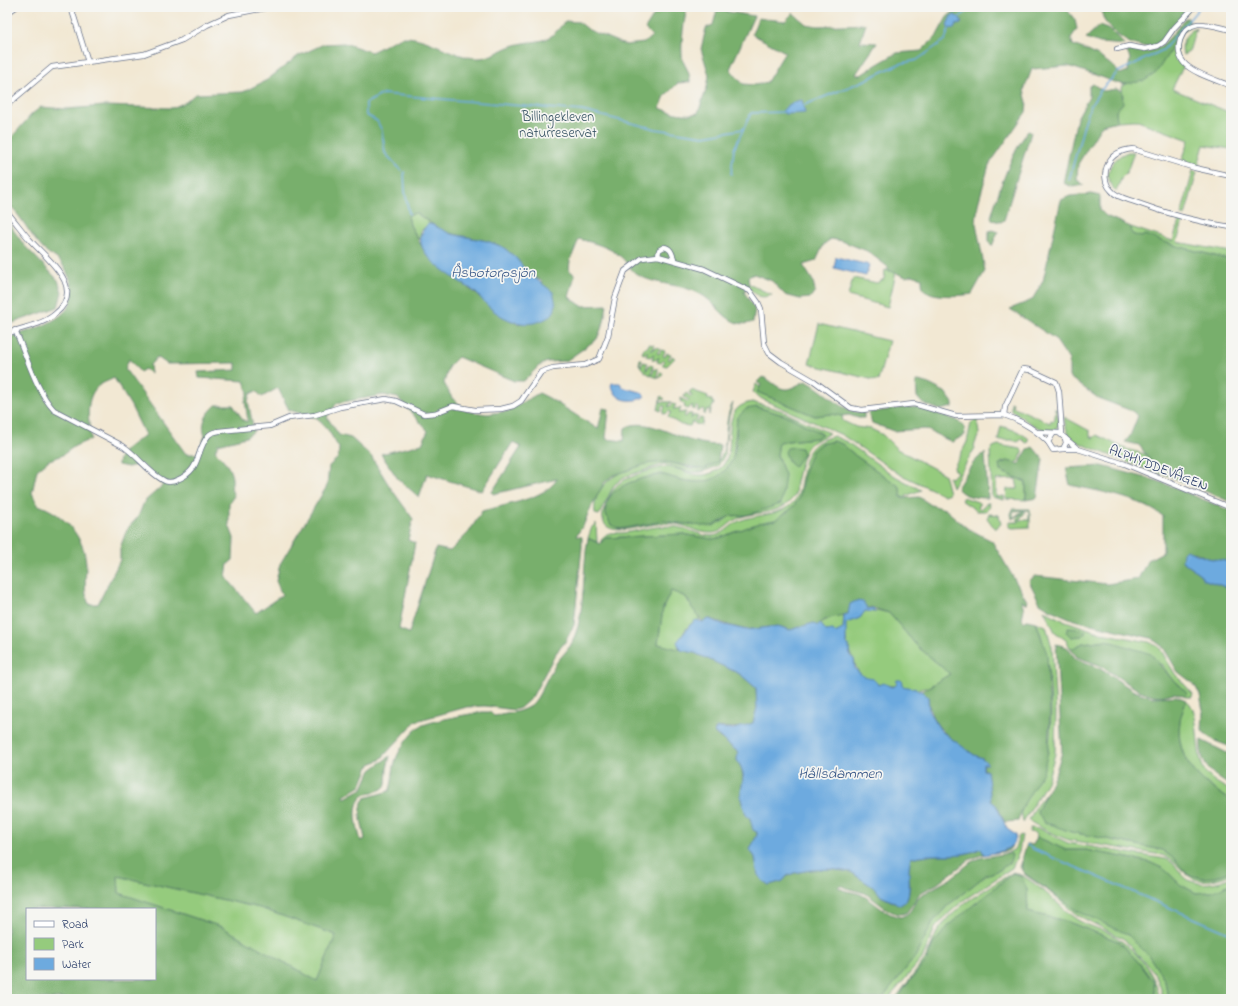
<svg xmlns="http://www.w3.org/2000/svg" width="1238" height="1006" font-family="'Indie Flower',sans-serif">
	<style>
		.green { fill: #95cb7d; stroke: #587d6e; fill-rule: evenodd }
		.forest { fill: #78af6c; stroke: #4a6f65; fill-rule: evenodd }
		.water { fill: #6daadf; stroke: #446c9e }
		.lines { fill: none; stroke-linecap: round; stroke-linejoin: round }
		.stream { stroke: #6daadf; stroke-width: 1.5 }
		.minor-casing { stroke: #667087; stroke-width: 6 }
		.minor { stroke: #fff; stroke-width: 4.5 }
		.labels { text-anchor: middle; stroke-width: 3.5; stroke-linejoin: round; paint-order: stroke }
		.park-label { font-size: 14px; fill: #3a5666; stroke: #f6f6f2 }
		.street-label { font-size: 14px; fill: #1b2f5e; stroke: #f6f6f2 }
		.water-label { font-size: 15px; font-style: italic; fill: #345485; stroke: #f6f6f2 }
	</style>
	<rect width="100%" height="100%" fill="#f6f6f2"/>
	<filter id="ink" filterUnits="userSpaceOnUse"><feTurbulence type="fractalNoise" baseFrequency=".025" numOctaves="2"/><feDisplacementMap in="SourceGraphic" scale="8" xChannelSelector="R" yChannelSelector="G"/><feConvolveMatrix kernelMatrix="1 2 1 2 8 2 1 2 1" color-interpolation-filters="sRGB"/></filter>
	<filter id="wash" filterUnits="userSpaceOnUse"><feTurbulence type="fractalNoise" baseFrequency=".012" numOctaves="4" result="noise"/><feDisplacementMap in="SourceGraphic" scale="16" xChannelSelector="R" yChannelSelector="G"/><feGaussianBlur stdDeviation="0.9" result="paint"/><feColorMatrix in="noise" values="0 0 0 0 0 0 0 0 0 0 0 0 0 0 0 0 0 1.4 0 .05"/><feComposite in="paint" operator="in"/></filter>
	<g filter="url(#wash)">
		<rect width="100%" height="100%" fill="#f2e8d3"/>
		<g class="green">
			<path d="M1196 28 1189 52 1183 55C1180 43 1185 33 1196 28Z"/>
			<path d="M1179 37 1176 51 1183 67 1172 89 1231 113V149L1204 145 1198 166 1182 161 1189 140 1135 120 1117 121 1116 111 1123 97 1122 88 1124 84C1149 79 1166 59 1179 37Z"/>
			<path d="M1128 152H1134L1127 172 1122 177 1116 191C1100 177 1111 158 1128 152Z"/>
			<path d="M1193 171 1197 172 1185 216 1181 215Z"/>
			<path d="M416 213 433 225 428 224 421 231 419 240 410 225 408 215Z"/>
			<path d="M1179 221 1183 222 1177 242 1231 252V260L1173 245 1145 235 1141 237 1132 234 1131 227 1173 241Z"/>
			<path d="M885 270 896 272 888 307 848 296 853 278 877 283 884 279Z"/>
			<path d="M749 284 772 295C757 300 758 294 747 287Z"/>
			<path d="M819 324 889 341 878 381 809 364Z"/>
			<path d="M649 344 654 345 651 350 652 351 655 347 660 348 657 353 659 354 661 350 665 351 663 356 665 357 667 353 671 354 668 359 670 360 672 356 675 358 667 366 662 365 665 361 664 360 661 363 657 362 659 357 656 360 652 359 654 354 650 357 646 356 648 351 644 354 642 353 645 347 647 348Z"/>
			<path d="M640 359H642L640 365 642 366 643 362 647 363 646 370H647L649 365 653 366 651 374H653L654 369H658L657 376 659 377 660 372 663 374 660 378C652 377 643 372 639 364Z"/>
			<path d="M756 384 760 387 757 392 815 416 831 414 842 416 843 421 856 427 871 429 883 435 897 449 944 474 949 493 944 495 899 474 842 435 762 399 753 392Z"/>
			<path d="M691 390 708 396 707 399 712 400V402L714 403 709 415 710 410 708 409 704 415V409H702L698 412V407L696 406 695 410 693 409 692 410 693 405 687 409 684 407 685 405 681 402V398L688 402 689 400 684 397 686 393 691 397 692 395 689 393Z"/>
			<path d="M661 396 665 399 660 400V402H671L668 406 669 407 672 404 676 405 673 409 681 408 679 413 686 412 684 416 686 417 688 414H692L691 419 693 416H698L696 420 698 421 700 418 703 419 702 425 695 424 694 422H692L690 426 681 425 668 417 671 412 669 411 666 414 663 413 665 406H662L661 411 658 410Z"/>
			<path d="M752 402 780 410 829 433C823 439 812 439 807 448 801 458 799 471 796 482 795 488 797 494 792 499 779 515 756 511 739 518 729 522 724 532 713 533 699 534 687 525 674 524 661 522 648 526 635 528 613 533 594 529 607 502 610 494 614 487 621 482 629 477 654 468 664 467 684 466 696 484 719 469 742 453 714 408 752 402ZM757 407 790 417 822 434 816 438 779 442 777 455 785 475 747 515 730 516 722 522 683 524 664 521 620 529 611 525 606 514 615 491 627 484 661 474 682 480 698 482 713 480 724 472 733 459 737 418Z"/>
			<path d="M1011 402 1013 403 1012 406 1050 423 1051 420 1054 421 1056 411 1054 409H1057L1059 425 1057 426V429C1040 434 1025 419 1011 410Z"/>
			<path d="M733 403 729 416 724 456 718 466 701 472H691L664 464 624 477 614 485 599 515 595 514C590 479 635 461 665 462 677 463 691 471 704 468 709 467 714 464 718 462 730 446 722 420 733 403Z"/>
			<path d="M1064 417 1090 431V436L1093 438 1097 435 1126 449 1145 454 1155 467 1167 475C1160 475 1081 445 1074 440 1067 434 1065 426 1064 417Z"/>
			<path d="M977 419 979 434 974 446 975 448 952 487 948 476 952 478 957 472 953 469 967 442 971 423Z"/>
			<path d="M1001 426 1017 431 1028 438 1029 442 1026 443 1022 439 1018 442 1012 440H998Z"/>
			<path d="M834 436 847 442 893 475 921 490 901 498 900 487 856 456 842 444 833 441 820 444 802 487 799 499 791 509 775 520 759 523 719 538 711 539 683 534 605 538 600 544 602 538 607 534C612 532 617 533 622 533 641 531 658 524 677 527 689 529 700 536 712 536 724 535 729 526 739 521 754 515 771 516 786 508 814 494 786 447 834 436Z"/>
			<path d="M998 445 1021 449 1023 452 1019 461 1013 463 1007 461 1002 462 1000 471 1026 482V500L1006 499 1007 489H1018L1016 479 996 480V497L1004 496V500L992 497 990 452 993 447Z"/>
			<path d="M963 497 978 502 980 504 978 507 980 509 987 503H989L990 507 986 511H977L961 500Z"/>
			<path d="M1013 509H1030V527L1013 528 1009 527V522H1019L1017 518 1023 513H1022L1012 519 1011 514ZM1027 510 1029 511V520H1019L1024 514 1025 512 1022 511 1013 518V511Z"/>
			<path d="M989 514 999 515 1001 524 995 529 987 518Z"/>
			<path d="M596 523 597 542 588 538 592 527Z"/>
			<path d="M671 591 686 597 700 620C688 621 680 637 678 647L681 650 658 644 663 608Z"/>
			<path d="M876 610 889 613 917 646 950 674C935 683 920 696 902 686L901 682 897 680V685L895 686 879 685 872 678C858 677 857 671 854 659 847 653 844 634 846 623L860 618 865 611 875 612Z"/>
			<path d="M1044 610 1060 619 1080 626 1101 633 1149 642 1159 647 1175 674 1193 694 1192 697H1186L1187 693 1171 678 1162 665 1106 640 1083 643 1073 648H1070L1067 641 1055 632Z"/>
			<path d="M837 615H844L843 629 835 633 826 631 820 623Z"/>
			<path d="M1036 622 1046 626 1052 647 1056 712 1055 754 1047 782 1023 822 1021 811 1024 804C1030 790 1045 765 1048 751 1054 715 1051 655 1036 622Z"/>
			<path d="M1186 700C1202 710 1193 754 1206 773 1212 781 1223 786 1231 791V800C1201 783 1174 759 1180 721 1181 713 1185 707 1186 700Z"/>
			<path d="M1046 793 1037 812 1071 832 1162 850 1174 859 1189 875 1203 878 1216 877 1231 871V874C1219 879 1201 885 1189 876 1179 869 1175 860 1162 855L1069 840C1062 838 1031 824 1029 820L1036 806Z"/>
			<path d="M1030 828 1040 829 1068 843 1166 859C1176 863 1179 873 1187 879 1199 887 1219 883 1231 877V884L1211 892 1196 893 1181 885 1164 869 1149 862 1086 850H1066L1037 837 1036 833 1029 832Z"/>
			<path d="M1022 835 1019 852 1012 868 964 900 946 916 935 928 922 959 888 999 884 996 915 957 933 922 947 906 986 875 1000 870 1012 855 1009 852 1015 849 1019 836Z"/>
			<path d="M1022 861V868L1025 873 1049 889 1127 934 1149 956 1165 981 1168 999H1161V989L1155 974 1124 939 1077 915 1047 890 1024 874 1020 867Z"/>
			<path d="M1013 872C1030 876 1058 904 1072 916 1083 925 1099 928 1111 934 1132 946 1158 974 1159 999H1155L1154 983 1141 965 1120 942 1066 921 1028 912 1027 890 1022 877 1013 873 977 903 933 944 927 960 905 987 898 999H895L925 959 937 932 946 920 966 902Z"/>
			<path d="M118 876 260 908 336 935 317 981 222 927 119 893Z"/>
		</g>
		<g class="forest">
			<path d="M659 7H687C684 23 681 39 682 55 682 65 690 68 690 82L678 83 665 96 660 108C672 113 685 116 698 113L707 87 709 75 701 49 706 28 713 25 717 10 754 16 730 69 743 84 755 85 767 82 785 52 752 34 758 18 785 21 793 13 806 24 818 26 866 24 860 42 877 43 856 74 861 75 876 65 897 53 921 51 936 37 947 17 959 7H1065L1075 20 1077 29 1071 38 1073 45C1090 51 1109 60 1120 74L1128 71 1130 59 1127 52 1130 48C1136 49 1143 51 1149 50 1164 50 1177 27 1187 17L1191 25 1183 31 1156 73 1144 81 1124 84 1116 83 1104 78 1068 66 1032 69 1024 90 1027 103 1026 112 989 165 978 204 976 223 985 271 972 294C962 296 928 298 923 288 922 285 922 281 922 278L912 275 906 277 888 270V267L867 251 842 241 831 239 824 244 816 261 803 265 813 281 815 291 810 298 800 299 785 295 772 281 754 274 748 277 749 284 744 292 755 309 753 322C729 331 718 304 702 295 682 283 657 286 638 275 631 271 627 262 621 257 610 247 594 243 579 239L570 261 569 270 575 275 569 297 582 306 607 305 604 322 597 339 566 361 547 362 539 366 524 381H514L458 357 449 366 444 383 452 398 467 411 487 414 508 411 539 393 549 398 598 429 603 408 609 409 606 439 624 441 625 428C641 418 665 431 681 437 693 442 707 445 720 445L718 462 704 469 665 462 646 464 612 476 604 483 589 511 584 524 576 536 582 537V547L574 625 565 642 556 653 532 697 520 708 514 710 485 706 467 707 416 721 380 760 370 764 361 786 344 796 345 798 363 788 371 770 390 756 387 769 386 785C382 791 376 791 369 793 349 799 357 826 361 841L365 839 360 815 362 802 365 798 389 791C393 785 392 769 396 759 400 748 410 734 419 727 428 721 470 714 482 712H490L494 716C540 709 532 705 553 668 559 657 570 650 574 638 586 609 582 569 588 538L600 544 605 538 683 534 711 539 719 538 759 523 775 520 791 509 799 499 805 469 812 451 820 444 834 441 842 444 856 456 900 487 901 498 919 497 931 505 945 509 967 528 992 541 1027 601 1026 604 1021 599 1024 609 1022 618 1024 622 1027 620 1036 622 1047 654 1050 713 1048 752 1043 772 1024 804 1018 821 1005 822 996 805 991 801 987 771 983 769 984 764 983 758C974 756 968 751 961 746 942 731 930 723 928 697L922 691 950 674 917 646 889 613 870 607 868 609 856 601 848 614C838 617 826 616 817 626L814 623 790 630C777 622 759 631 744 629 738 629 711 618 709 619 707 620 705 621 703 622L692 608 686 597 671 591 663 608 658 644 695 653 740 674 756 688 757 708 753 723C737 732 726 724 715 729V734L738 752 737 760C749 779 738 785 742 803 745 813 755 824 757 835L750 850 755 857 758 875 769 885 783 881 787 876 794 873 810 870 830 869 851 872 876 889 881 896 895 903 907 900 910 886 908 872 911 858C934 851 960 860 981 848L984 854 1007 849 1012 846 1008 851 981 855 969 860 937 884 920 893 907 912 903 914H897L888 910 865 893 846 888 840 885 838 887C846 893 854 891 862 895 875 902 885 915 901 917 915 912 911 903 921 895L950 879 971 862 980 858 1009 853 1012 855 1010 862 1000 870 986 875 947 906 933 922 915 957 882 999H7V338C44 326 95 314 62 264 57 257 48 254 43 249 29 234 22 216 7 203V139L11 138 32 114 41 107 66 109 104 106 172 108 186 102 195 94 243 92 267 80 298 56 324 44 344 43 371 52C379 49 397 37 404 37 431 37 454 59 480 58 492 57 504 48 515 45 541 38 546 47 565 21L579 22 589 30 625 45 644 43 652 36 645 29ZM416 213 444 232 487 241 503 247 516 258 528 273 543 282 521 323 518 324 506 318 426 254 410 225 408 215ZM157 357 167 364 236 363V370L198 372 199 378 244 381 248 392 245 401 248 421H244L233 405H216C207 414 200 422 205 436L197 454H186L125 369 129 359 140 372 145 369 151 374 150 365ZM114 378 131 406 145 435C135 443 118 451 118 465L128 467 141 464 163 485 144 502 138 517 127 529 120 548V560L98 604H89C83 592 86 577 86 564 85 537 63 513 38 505L32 493 37 470 49 460 61 456 75 446 91 439C89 422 84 401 97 387 101 383 109 381 114 378ZM278 388 289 410 317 418 328 430 339 448 338 458 329 466 327 486 280 564 276 581 282 595 256 613 226 577 228 564 233 560 234 538 229 525V503L234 496C229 485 233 486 232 478 230 466 223 459 215 451L218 444 246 437 254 431 248 401 250 394 256 391 262 397ZM383 395 398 398 428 431 422 444 381 454 398 479 419 497 427 474 482 491 513 442 521 447 492 492 493 494 557 479C546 499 503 505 482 511L469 532 450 551 436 548 409 633 399 629 415 543 408 540 413 519 390 487 371 456 351 438 339 435 327 417 337 403ZM118 876 260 908 336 935 317 981 222 927 119 893ZM27 909H155V979H27Z"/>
			<path d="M1075 7H1192L1161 42C1143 55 1118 39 1106 23 1103 20 1102 13 1101 9H1078Z"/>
			<path d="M1099 26 1110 30 1125 45 1100 43 1086 38Z"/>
			<path d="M1093 84 1103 91 1116 89 1122 91 1123 103 1116 111 1117 121 1102 125 1078 164 1077 180 1084 185 1073 187 1063 183 1077 118 1089 97V86Z"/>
			<path d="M1028 131 1031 132 1030 136 1004 220 1001 222 992 220 991 217C999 190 1011 153 1028 131Z"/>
			<path d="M1091 194 1100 196V210L1106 216 1131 227 1132 234 1141 237 1145 235 1173 245 1231 260V502L1167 475 1155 467 1139 445 1125 442 1130 436 1138 416 1132 411 1098 398 1069 377V360L1055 339 1010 309 1032 300 1043 281 1061 200 1070 196Z"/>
			<path d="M7 221 24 245 58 280 62 292 58 307 7 325Z"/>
			<path d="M992 230 998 232 992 246 989 242V231Z"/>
			<path d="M762 377C772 379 779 393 791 388 797 386 800 383 806 381 826 391 841 412 864 413V418H858L849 415 842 416 831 414 815 416 757 392 761 385 757 382Z"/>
			<path d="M916 381C927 381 935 388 945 392L953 403V407L940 410 922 403 917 397Z"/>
			<path d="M757 407 790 417 822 434 816 438 779 442 777 455 785 475 781 504 747 515 730 516 713 526H702L664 521 620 529 611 525C610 522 607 518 606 514 602 487 639 478 659 475 664 474 670 477 674 478 691 483 709 485 723 472 739 459 735 436 737 418L746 409Z"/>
			<path d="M919 407 956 420 964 425 965 435 952 442 925 429 893 431 872 423 868 413 900 408Z"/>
			<path d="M794 447 801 448 803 454 794 467 789 463 785 452 787 448Z"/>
			<path d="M1033 447 1043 459 1037 498 1026 500V482L1000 471 999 464 1008 461 1019 464 1028 449Z"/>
			<path d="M985 453 988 498C978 498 963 497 957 488 965 476 972 460 985 453Z"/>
			<path d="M1102 466 1158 481 1231 511V562L1207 558 1195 552 1182 561 1200 574 1203 579 1231 589V747L1215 741 1202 731 1203 710 1200 695 1194 684 1178 672 1163 647 1151 638 1074 620 1051 610 1040 603 1029 581 1035 576 1107 584 1138 579 1148 560 1163 552V516C1136 497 1102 492 1070 485L1066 468Z"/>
			<path d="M1068 628 1081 629 1086 632 1083 636 1071 637 1066 632Z"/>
			<path d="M1106 640 1151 654 1171 678 1187 693 1186 697 1174 693 1161 696 1152 695 1138 690 1099 665 1077 657 1070 648H1073L1083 643Z"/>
			<path d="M1056 644 1067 647 1075 658 1099 668 1134 691 1152 697 1176 696 1186 700C1185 707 1181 713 1180 721 1174 759 1201 783 1231 800V871L1216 877 1203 878 1188 875 1174 859 1162 850 1071 832 1044 822 1037 812 1055 775 1062 752Z"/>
			<path d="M1201 740 1231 755V786C1212 775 1199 765 1201 740Z"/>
			<path d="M1037 837 1066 850H1086L1149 862 1164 869 1181 885 1196 893 1211 892 1231 884V999H1168L1165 981 1149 956 1127 934 1077 911 1024 873C1019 864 1024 853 1027 844L1033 845Z"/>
			<path d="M1013 873 1022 877 1027 890 1028 912 1066 921 1120 942 1141 965 1154 983 1155 999H898L905 987 927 960 933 944 951 923Z"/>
		</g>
		<g class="water">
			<path d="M955 15 962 20 961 24 956 25 954 29 950 28 949 30 947 25 951 16Z"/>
			<path d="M802 100 805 113 786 114 782 112C786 105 794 101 802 100Z"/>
			<path d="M428 224 433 225 451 234 487 241 503 247 516 258 528 273 553 292C556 303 558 312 547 318 525 331 500 319 484 302 480 297 477 293 471 289 452 276 402 250 428 224Z"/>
			<path d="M836 257 869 265 866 276 834 268Z"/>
			<path d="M612 383H620L624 388 641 392 645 396C640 401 625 402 619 397 615 395 614 389 611 386Z"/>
			<path d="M1186 550 1207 558 1231 562V589L1203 579 1200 574 1182 561 1183 553Z"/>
			<path d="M856 601 863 602 868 609 873 608 876 612 865 611 860 618 846 623V643L849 646 850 656 854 659 855 669 863 676 872 678 879 685 884 683 891 687 895 686 898 683 896 682 897 680H901L903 682 902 686 913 688 915 687 918 691H922L928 697 929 712 941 731 974 755 982 758 988 764H983V770L987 771 991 801 996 805 1007 829 1016 835C1015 851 997 852 984 855L981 848C959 860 934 851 911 858 905 872 916 898 900 905L881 896 876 889 851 872 830 869 810 870 794 873 787 876 783 881 769 885 763 881 758 875 755 857 750 850 757 835V832L753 830 750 818 746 815C745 808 741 803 741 797 741 780 748 777 737 760L738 752 714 732 717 728 734 729 753 723 757 708 756 688 740 674 695 653 681 650 677 642 691 624 696 620 703 622 709 619 725 625 746 630 778 626 790 630 814 623 817 626 820 623 826 631 833 630 835 633 843 629 844 615 848 614 850 604Z"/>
		</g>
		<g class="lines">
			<g class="stream">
				<path d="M958 18 974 7"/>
				<path d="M802 106 861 82 899 64 917 60 945 40 949 29"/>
				<path d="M401 170 385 153 382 131 377 121 366 115V103L383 94 582 111 656 129 704 136 743 129"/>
				<path d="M404 172 405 191 409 214"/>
				<path d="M731 174 734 149 751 113 783 112"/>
				<path d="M1069 180 1085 121 1091 105 1100 91 1118 72 1163 50 1200 7"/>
				<path d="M1027 845 1033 849 1231 934"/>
			</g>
		</g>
	</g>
	<g filter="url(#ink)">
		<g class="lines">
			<g class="minor-casing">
				<g id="minor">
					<path d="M71 7 88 62"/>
					<path d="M7 13 16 7"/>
					<path d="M1231 30C1221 28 1208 23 1198 24 1180 27 1173 50 1184 63 1192 73 1219 81 1231 86"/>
					<path d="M1117 49 1129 46 1145 49 1158 46 1164 42 1174 28 1194 7"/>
					<path d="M7 105 52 67 144 54 182 40 207 25 229 15 270 7"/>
					<path d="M1231 176 1195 168 1133 149C1122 150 1112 154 1108 164 1104 172 1104 183 1111 190 1116 197 1127 199 1135 202 1167 214 1198 222 1231 227"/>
					<path d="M7 212C15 221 22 231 30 240 48 260 87 288 55 314 43 325 22 327 7 334"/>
					<path d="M658 256 659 250 664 247C671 248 672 253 674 259"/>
					<path d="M15 330C26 354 36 391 54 410L123 446C137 455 148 472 163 480 167 483 173 482 177 480 202 470 195 452 208 436 211 432 215 432 219 431L270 426 289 418 315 415 340 407 386 399 396 401 424 414 435 413 453 406 475 410 501 409 513 406 521 401 541 372 553 368 585 365 599 359 608 336 615 298 625 271 642 258 658 256 704 269 750 291 758 302 761 309 764 343 769 353 781 362 814 381 851 408 862 410 914 404 956 416 1004 415C1020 420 1036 430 1048 442"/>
					<path d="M1004 415 1005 407 1023 369 1030 370 1056 382 1059 391 1062 434"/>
					<path d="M1038 432 1059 433 1078 449"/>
					<path d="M1053 434 1048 442 1053 450 1063 449 1066 443 1065 438"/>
					<path d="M1063 449H1078L1125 464 1231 508"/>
				</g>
			</g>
			<use href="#minor" class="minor"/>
		</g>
	</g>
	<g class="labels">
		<g class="park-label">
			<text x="558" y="121">Billingekleven<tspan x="558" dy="16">naturreservat</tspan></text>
		</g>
		<g class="street-label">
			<text transform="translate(1159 467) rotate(21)" y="5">ALPHYDDEVÄGEN</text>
		</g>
		<g class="water-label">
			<text x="493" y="277">Åsbotorpsjön</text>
			<text x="840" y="778">Hållsdammen</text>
		</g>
	</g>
	<rect width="1238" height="1006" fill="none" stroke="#f6f6f2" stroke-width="24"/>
	<rect x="26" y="908" width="130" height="72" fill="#f6f6f2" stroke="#9ea6b7"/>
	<rect x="34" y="921" width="20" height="6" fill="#ffffff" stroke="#9ea6b7"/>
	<text x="62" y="928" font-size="12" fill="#1b2f5e">Road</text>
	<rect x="34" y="938" width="20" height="12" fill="#95cb7d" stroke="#9ea6b7"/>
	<text x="62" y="948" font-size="12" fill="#1b2f5e">Park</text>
	<rect x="34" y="958" width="20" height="12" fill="#6daadf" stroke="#9ea6b7"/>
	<text x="62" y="968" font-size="12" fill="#1b2f5e">Water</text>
</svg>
